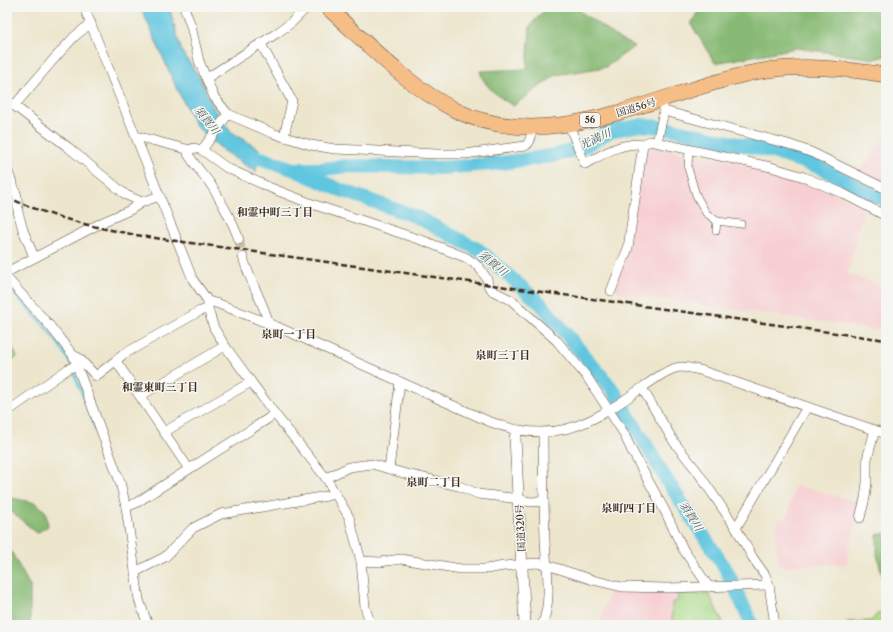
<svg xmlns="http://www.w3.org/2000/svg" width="893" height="632" font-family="'Libre Caslon Text','Noto Serif JP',serif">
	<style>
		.built { fill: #f7cfd2 }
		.green { fill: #abda88; stroke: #738253 }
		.forest { fill: #88ba74; stroke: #627249 }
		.water { fill: #61c6df; stroke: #4e787e }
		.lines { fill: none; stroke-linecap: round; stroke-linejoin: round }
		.stream { stroke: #61c6df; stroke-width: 2.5 }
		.river { stroke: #61c6df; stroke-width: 14 }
		.minor-tunnel { stroke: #c9c0aa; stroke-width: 9; stroke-dasharray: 9 4.5; stroke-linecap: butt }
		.pedestrian-casing { stroke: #564638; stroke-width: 8 }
		.minor-casing { stroke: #564638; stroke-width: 10 }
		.tertiary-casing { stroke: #564638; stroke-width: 12 }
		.trunk-casing { stroke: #564638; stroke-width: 16 }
		.pedestrian { stroke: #fff; stroke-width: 7 }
		.minor { stroke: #fff; stroke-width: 9 }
		.tertiary { stroke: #fff; stroke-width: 11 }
		.trunk { stroke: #f6be87; stroke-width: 15 }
		.rail { stroke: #3b2a1e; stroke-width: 2.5; stroke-dasharray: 6 3; stroke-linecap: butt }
		.labels { text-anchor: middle; stroke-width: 3; stroke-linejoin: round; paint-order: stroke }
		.shield { fill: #f6f6f2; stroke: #73675e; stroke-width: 1 }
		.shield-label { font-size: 9px; font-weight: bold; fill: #3b2a1e }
		.street-label { font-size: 10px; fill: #3b2a1e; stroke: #f6f6f2 }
		.water-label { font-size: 11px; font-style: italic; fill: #465958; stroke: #f6f6f2 }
		.neighbourhood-label { font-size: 11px; font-weight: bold; fill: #3b2a1e; stroke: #f6f6f2 }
	</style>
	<rect width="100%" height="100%" fill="#f6f6f2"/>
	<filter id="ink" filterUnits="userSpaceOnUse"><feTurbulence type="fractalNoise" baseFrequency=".025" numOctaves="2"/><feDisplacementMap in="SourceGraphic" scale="8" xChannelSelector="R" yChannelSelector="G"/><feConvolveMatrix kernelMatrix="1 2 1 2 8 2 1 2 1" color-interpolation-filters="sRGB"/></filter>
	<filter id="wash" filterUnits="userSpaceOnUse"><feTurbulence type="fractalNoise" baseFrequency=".012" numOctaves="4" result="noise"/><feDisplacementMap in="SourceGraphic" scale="16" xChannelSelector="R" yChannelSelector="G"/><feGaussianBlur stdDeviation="0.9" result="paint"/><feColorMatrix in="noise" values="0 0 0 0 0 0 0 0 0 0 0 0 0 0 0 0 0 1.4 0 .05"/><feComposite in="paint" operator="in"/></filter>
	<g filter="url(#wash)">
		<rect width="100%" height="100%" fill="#ede6cd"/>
		<g class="built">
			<path d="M886 135V186L859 172Z"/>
			<path d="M652 146 752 166 802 180 828 190 865 209 855 237 857 238 847 273 886 287V331L625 294 624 292 615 291 645 150Z"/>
			<path d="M795 485 862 503 854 528 846 564 779 566 775 536 777 523 781 518 787 519Z"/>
			<path d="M610 588 663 592 709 593 725 625H599Z"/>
		</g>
		<g class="green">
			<path d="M7 336 17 357 7 362Z"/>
			<path d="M677 593 709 594 724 625H672V603L678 600Z"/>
			<path d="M879 612 886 613V625H847V622L871 621Z"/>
		</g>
		<g class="forest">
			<path d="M547 7H574L621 40 635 46 606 67 556 75 513 106C500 97 484 88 480 71L527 69 530 26Z"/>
			<path d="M700 7H886V56L874 59 797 48 715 63 691 24Z"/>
			<path d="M7 497 36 503 46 512 48 526 37 533 7 508Z"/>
			<path d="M886 533V590L877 555V535Z"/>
			<path d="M7 547 12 553 30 586V625H7Z"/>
		</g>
		<path class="water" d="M142 7H169L182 52 199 77 214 109 230 131 259 149 256 172 225 152 196 126 176 87 143 12Z"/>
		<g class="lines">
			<g class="stream">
				<path d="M7 286C30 310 56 335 71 365"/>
				<path d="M73 370 96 431"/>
			</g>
			<g class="river">
				<path d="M242 152 293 169 338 189 417 217 479 250 541 304 614 391 668 482 727 571 752 625"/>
				<path d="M297 169H321L348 166 441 168 502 163 557 155 585 146 610 131 641 125 668 128 773 152 819 167 886 201"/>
			</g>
		</g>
	</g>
	<g filter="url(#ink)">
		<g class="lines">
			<path class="minor-tunnel" d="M239 240 243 257"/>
			<g class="pedestrian-casing">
				<g id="pedestrian">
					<path d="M689 149 688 168 696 195 706 213 717 221 741 224"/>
					<path d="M716 231 717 221"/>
				</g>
			</g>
			<g class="minor-casing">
				<g id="minor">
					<path d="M84 7 193 280 208 301V309L214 328 225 346 274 413 326 478 349 517 361 561 365 607 371 625"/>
					<path d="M184 7 191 26 199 61 214 97 228 114 272 133 311 145 335 149 358 150 437 154H465L525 146C532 142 531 134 532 128"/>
					<path d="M261 44 292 101 284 137"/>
					<path d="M207 78 277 33 291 23 307 7"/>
					<path d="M7 100 69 148 126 195 142 202"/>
					<path d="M14 106 53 60 74 37 91 23"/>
					<path d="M664 111 788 144 813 153 886 189"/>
					<path d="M569 125 585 164C605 153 619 143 643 144"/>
					<path d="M136 136 190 150 188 154C194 164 201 172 209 182 218 195 234 224 239 240"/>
					<path d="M657 142 664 111 663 106"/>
					<path d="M190 150 194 148 202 150 227 168 271 188 312 204 424 241 467 258 479 267 487 279 488 285 493 291 511 300 557 341 587 377 623 432 632 451 665 511 683 549 709 587"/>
					<path d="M202 150 228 114"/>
					<path d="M7 169 17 196 18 212 23 230 34 257"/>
					<path d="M243 257C249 280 263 301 269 324"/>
					<path d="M7 272 105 221 130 210 142 202 160 196"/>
					<path d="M7 278 50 326 73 355 120 482 126 507 139 600 148 625"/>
					<path d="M611 291 628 248 643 144 650 141 771 167 804 177 842 193 886 216"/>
					<path d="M208 301 219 304 280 328 488 421C549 445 585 428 636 392 648 384 667 368 681 367 688 367 694 369 700 370L886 434"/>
					<path d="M73 355 79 358 96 376 124 354 200 311 208 309"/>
					<path d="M116 361 189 469"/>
					<path d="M642 388 674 442 697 471 736 528 753 558 765 575 769 585 775 625"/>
					<path d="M140 396 225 346"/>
					<path d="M7 411H8L68 369 77 365"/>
					<path d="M164 432 251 382"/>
					<path d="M389 469 400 382"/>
					<path d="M326 478 349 467 372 464 406 474 459 486 478 494 512 498 530 502 544 501"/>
					<path d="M126 507 136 503 269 418 274 413"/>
					<path d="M860 518 865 498 867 482V459L875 430"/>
					<path d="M736 528 807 407"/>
					<path d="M361 561 380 562 401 559 461 569H486L504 566 537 563 547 565 593 580 622 587 667 588 769 585"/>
					<path d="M135 572 165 557 193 528 221 514 327 496 335 493"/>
					<path d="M542 625C553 599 546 567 545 540 544 504 543 469 543 433"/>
				</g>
			</g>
			<g class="tertiary-casing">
				<path id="tertiary" d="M517 431 515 438 525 625"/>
			</g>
			<g class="trunk-casing">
				<path id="trunk" d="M327 7C368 44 406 85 455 110 551 158 660 91 756 72 799 64 843 68 886 75"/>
			</g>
			<use href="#pedestrian" class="pedestrian"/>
			<use href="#minor" class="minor"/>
			<use href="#tertiary" class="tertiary"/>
			<use href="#trunk" class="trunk"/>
			<path class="rail" d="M7 197C52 218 100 229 148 237L886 340"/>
		</g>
	</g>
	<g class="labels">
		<rect class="shield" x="580" y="113" width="20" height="14" rx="3"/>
		<g class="shield-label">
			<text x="590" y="123">56</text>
		</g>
		<g class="street-label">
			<text transform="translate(636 107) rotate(-17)" y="4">国道56号</text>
			<text transform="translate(520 528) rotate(-93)" y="4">国道320号</text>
		</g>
		<g class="water-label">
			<text transform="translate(207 120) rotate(51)" y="4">須賀川</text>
			<text transform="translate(595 139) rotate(-25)" y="4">光満川</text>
			<text transform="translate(493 263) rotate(40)" y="4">須賀川</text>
			<text transform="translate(691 516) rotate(57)" y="4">須賀川</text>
		</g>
		<g class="neighbourhood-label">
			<text x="275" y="216">和霊中町三丁目</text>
			<text x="289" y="338">泉町一丁目</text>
			<text x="503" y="359">泉町三丁目</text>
			<text x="160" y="391">和霊東町三丁目</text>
			<text x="434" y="486">泉町二丁目</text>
			<text x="629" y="512">泉町四丁目</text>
		</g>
	</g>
	<rect width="893" height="632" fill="none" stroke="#f6f6f2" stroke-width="24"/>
</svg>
